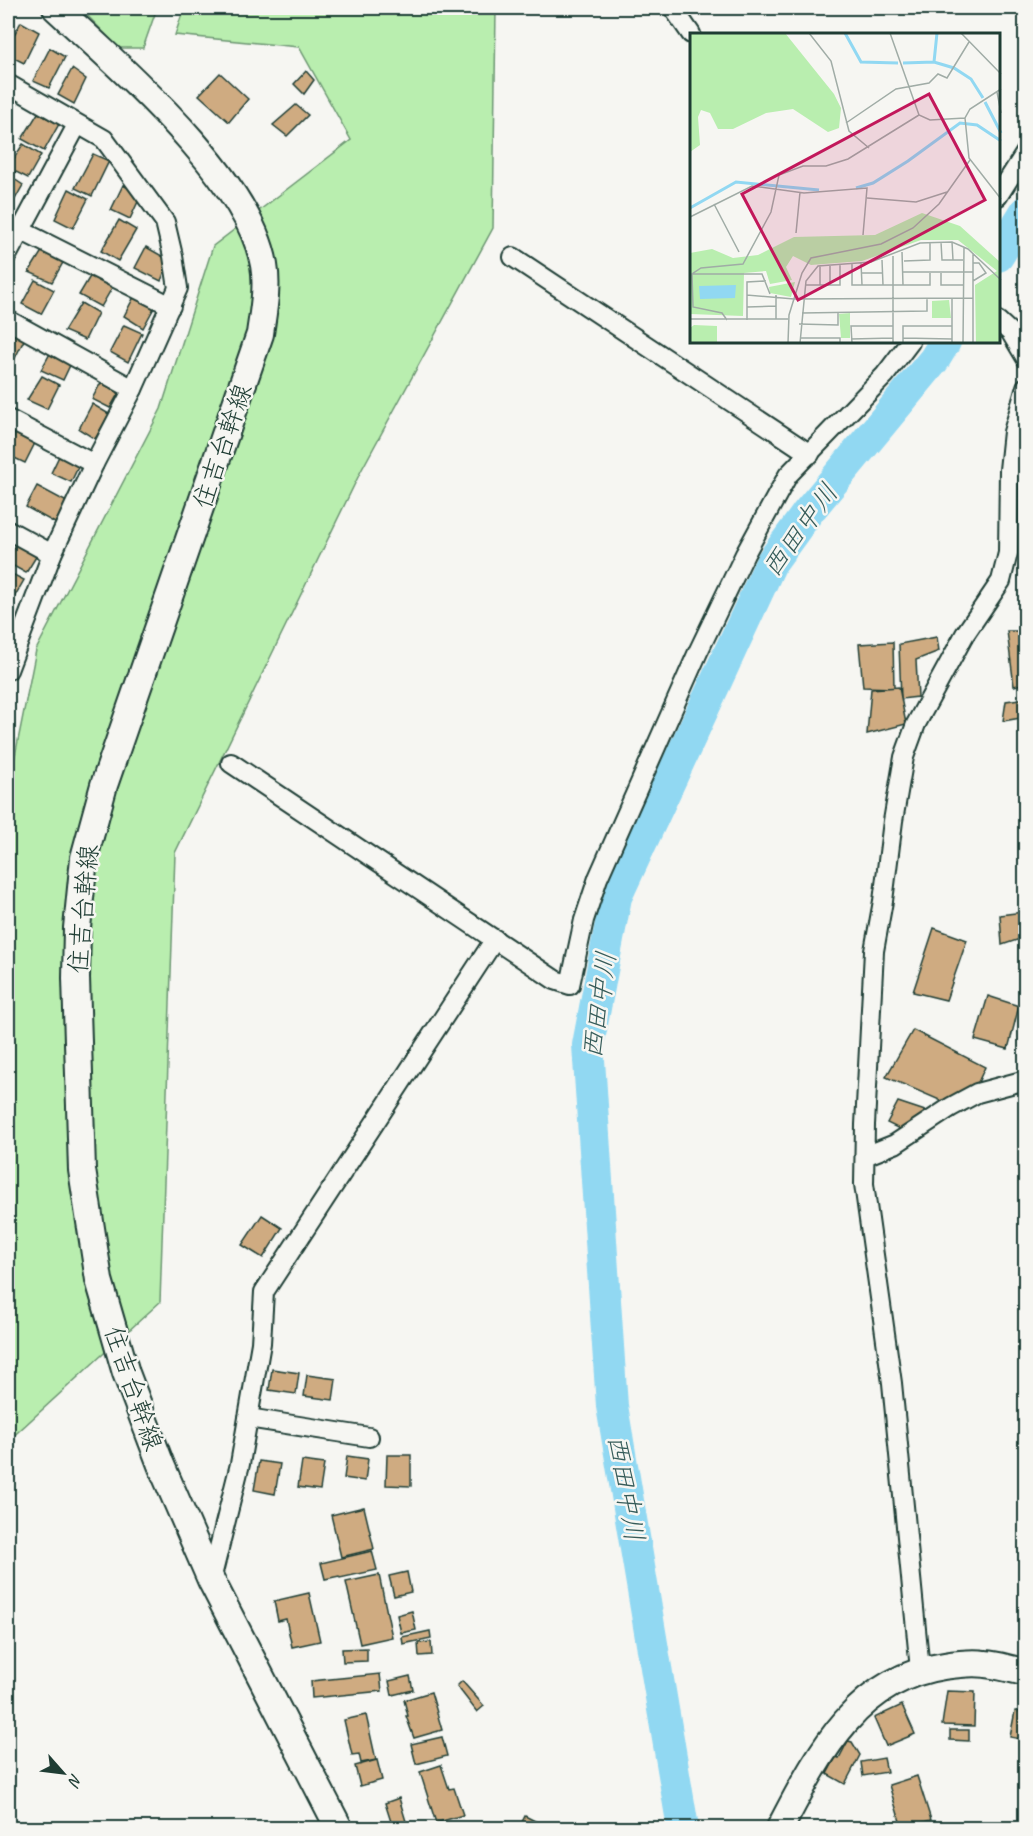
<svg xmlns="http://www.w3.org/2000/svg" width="1033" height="1836" font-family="Caveat,'Klee One',sans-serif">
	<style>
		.green { fill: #b9eeaf; stroke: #6c9672; stroke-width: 1.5 }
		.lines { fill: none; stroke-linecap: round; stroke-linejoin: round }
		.river { stroke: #91d8f2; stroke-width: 32 }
		.building { fill: #cfab81; stroke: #1f3d34; stroke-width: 1.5 }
		.street-casing { stroke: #1f3d34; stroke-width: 22 }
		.secondary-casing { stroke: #1f3d34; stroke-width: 30 }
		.street { stroke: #f6f6f2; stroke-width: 18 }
		.secondary { stroke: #f6f6f2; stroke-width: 26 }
		.labels { text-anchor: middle; stroke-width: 5; stroke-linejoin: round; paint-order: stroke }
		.street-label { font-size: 26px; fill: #1f3d34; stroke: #f6f6f2 }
		.water-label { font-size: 27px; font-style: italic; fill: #365c5a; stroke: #f6f6f2 }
		.inset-river { fill: none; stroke: #91d8f2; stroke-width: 3 }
		.inset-road { fill: none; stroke: #a0aca6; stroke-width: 1.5 }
		.view { fill: #c2185b; fill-opacity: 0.15; stroke: #c2185b; stroke-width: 3 }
		.inset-edge { fill: none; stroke: #1f3d34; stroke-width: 3 }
	</style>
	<rect width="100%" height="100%" fill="#f6f6f2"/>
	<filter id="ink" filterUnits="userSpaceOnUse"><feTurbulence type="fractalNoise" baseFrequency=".0167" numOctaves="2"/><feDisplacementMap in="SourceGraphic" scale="12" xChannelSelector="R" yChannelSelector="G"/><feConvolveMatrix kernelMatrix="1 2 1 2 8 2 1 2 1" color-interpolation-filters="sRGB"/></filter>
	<g filter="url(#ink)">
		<g class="green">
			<path d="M80 8H157L143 48H119Z"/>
			<path d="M184 8H496L493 228 361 471 175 853 160 1302 8 1441V791L36 650 161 409 213 246 351 140 299 47 175 35Z"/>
		</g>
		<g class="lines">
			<g class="river">
				<path d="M998 256 1026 211"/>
				<path d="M683 1828 612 1406 588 1045 616 897 771 563 808 512 934 360 945 342"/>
			</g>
		</g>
		<g class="building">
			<path d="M21 22 39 32 24 63 8 55V46Z"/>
			<path d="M50 48 65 57 49 88 33 81Z"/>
			<path d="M72 69 86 79 74 104 58 95Z"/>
			<path d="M306 71 314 80 304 94 294 84Z"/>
			<path d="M220 73 248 99 229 122 199 95Z"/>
			<path d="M8 99 17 104 8 124Z"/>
			<path d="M296 105 308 115 287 136 273 125Z"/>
			<path d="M38 113 59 124 44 151 22 139Z"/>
			<path d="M23 144 41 155 28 178 8 168Z"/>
			<path d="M93 154 109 161 92 196 75 188Z"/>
			<path d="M8 175 23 185 9 210 8 209Z"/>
			<path d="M123 185 141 195 130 219 111 210Z"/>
			<path d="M69 189 88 199 73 228 55 219Z"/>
			<path d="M119 220 136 230 118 261 101 251Z"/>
			<path d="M146 247 169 260 161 281 135 268Z"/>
			<path d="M44 248 65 259 52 282 29 272Z"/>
			<path d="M92 273 113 286 101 307 79 295Z"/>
			<path d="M35 280 54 290 41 314 22 304Z"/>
			<path d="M135 295 155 306 143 328 124 316Z"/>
			<path d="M81 303 98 313 85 340 64 331Z"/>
			<path d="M124 325 142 333 128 362 110 352Z"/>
			<path d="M8 328 26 336 15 358 8 355Z"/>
			<path d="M52 350 72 361 63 380 41 370Z"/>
			<path d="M42 376 59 385 47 409 27 400Z"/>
			<path d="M104 377 122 387 110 408 92 399Z"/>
			<path d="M92 404 109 414 95 439 79 429Z"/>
			<path d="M17 431 36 441 25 463 8 455V448Z"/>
			<path d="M61 452 80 463 71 482 51 473Z"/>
			<path d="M37 486 67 502 55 523 26 507Z"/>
			<path d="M17 541 39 552 26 573 8 563V559Z"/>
			<path d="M8 572 24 580 12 601 8 599Z"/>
			<path d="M1007 631H1026V683L1014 686Z"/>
			<path d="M937 637 939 651 916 660 918 697 901 699 899 644Z"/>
			<path d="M893 642 894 688 863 687 859 644Z"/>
			<path d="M899 687 906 724 867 734 871 689Z"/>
			<path d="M1026 698V717L1003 721 1006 701Z"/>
			<path d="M1023 912 1026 937 1002 945 1000 915Z"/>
			<path d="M934 928 967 940 946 1000 913 992Z"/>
			<path d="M988 996 1019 1006 1008 1049 975 1040Z"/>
			<path d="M913 1030 985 1067 965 1111 886 1077Z"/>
			<path d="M898 1102 931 1113 918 1138 887 1123Z"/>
			<path d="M262 1215 282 1228 263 1258 242 1245Z"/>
			<path d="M272 1369 299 1373 296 1394 269 1390Z"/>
			<path d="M307 1375 336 1379 333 1400 304 1396Z"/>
			<path d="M387 1455H411V1486L386 1485Z"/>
			<path d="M347 1456 368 1459 365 1481 344 1478Z"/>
			<path d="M259 1461 280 1464 275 1494 254 1490Z"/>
			<path d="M302 1461 324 1464 320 1490 298 1487Z"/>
			<path d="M364 1507 374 1549 341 1557 331 1515Z"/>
			<path d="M372 1551 377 1570 340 1578 339 1576 325 1579 321 1563Z"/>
			<path d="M407 1572 411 1592 394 1596 389 1576Z"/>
			<path d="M379 1575 392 1637 360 1644 346 1582Z"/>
			<path d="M309 1593 320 1641 292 1647 286 1619 278 1621 274 1601Z"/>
			<path d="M412 1611 416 1630 401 1633 397 1615Z"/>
			<path d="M430 1631 431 1638 403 1644 402 1637Z"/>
			<path d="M431 1642 432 1655 419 1656 418 1643Z"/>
			<path d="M367 1648V1661L343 1662 342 1649Z"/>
			<path d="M380 1674 382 1691 312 1698 311 1681Z"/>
			<path d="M410 1676 413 1690 392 1695 389 1681Z"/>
			<path d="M462 1681 484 1706 477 1712 457 1686Z"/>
			<path d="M947 1691 975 1692 974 1726 942 1725Z"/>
			<path d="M431 1692 442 1730 414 1738 406 1716H408L404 1700Z"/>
			<path d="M902 1705 915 1734 886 1746 874 1718Z"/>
			<path d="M1015 1711 1026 1713V1740L1010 1737Z"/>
			<path d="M366 1715 376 1760 361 1763 359 1754 352 1755 344 1720Z"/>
			<path d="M950 1730H969V1741L950 1740Z"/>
			<path d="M442 1737 447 1756 416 1764 411 1744Z"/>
			<path d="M848 1741 852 1742 860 1755 845 1784 827 1774 836 1757 839 1758Z"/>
			<path d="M884 1758 887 1772 863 1776 861 1762Z"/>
			<path d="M377 1760 382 1780 360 1786 355 1766Z"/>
			<path d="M441 1765 449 1789 454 1788 463 1815 436 1823 420 1772Z"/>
			<path d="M917 1776 931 1820 902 1828 889 1785Z"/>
			<path d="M399 1798 408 1828H393L385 1803Z"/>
			<path d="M525 1816 545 1826 543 1828H519Z"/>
		</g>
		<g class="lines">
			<g class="street-casing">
				<g id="street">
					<path d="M673 8 691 34"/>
					<path d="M8 84 104 139 165 222 173 256 178 288 133 389 94 464 52 554 8 670"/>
					<path d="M998 196 1026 152"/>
					<path d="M20 230 171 306"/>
					<path d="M8 254 77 125"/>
					<path d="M513 257 810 454"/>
					<path d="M8 320 133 389"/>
					<path d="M998 321 1011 333 1026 358"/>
					<path d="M8 419 94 464"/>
					<path d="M8 530 52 554"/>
					<path d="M231 763 555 980 570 985 584 920 598 878 698 652 745 554 788 475 885 375 910 342"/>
					<path d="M865 1156 895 1144 951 1107 977 1093 1026 1080"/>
					<path d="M248 1418 369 1437"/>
					<path d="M211 1580 240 1464 261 1343 264 1292 495 939"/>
					<path d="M920 1670 892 1383 864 1184 865 1125 874 951 883 901 893 821 904 757 916 724 965 634 1001 581 1008 553 1009 470 1013 432 1026 387"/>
				</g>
			</g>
			<g class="secondary-casing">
				<g id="secondary">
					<path d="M56 8C120 68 249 177 264 265 268 288 263 312 260 334L104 785 84 858 77 928 76 978 82 1170 99 1280 126 1373 161 1465 211 1580 339 1828"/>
					<path d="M780 1828C818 1756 855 1679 944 1666 957 1664 972 1662 985 1664 999 1665 1012 1670 1026 1672"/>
				</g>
			</g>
			<use href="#street" class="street"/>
			<use href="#secondary" class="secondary"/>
		</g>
	</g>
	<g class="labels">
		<g class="street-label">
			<text transform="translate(222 446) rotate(-71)" y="9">住吉台幹線</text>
			<text transform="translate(83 909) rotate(-85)" y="9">住吉台幹線</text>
			<text transform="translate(134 1388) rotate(71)" y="9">住吉台幹線</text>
		</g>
		<g class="water-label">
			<text transform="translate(800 530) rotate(-54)" y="9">西田中川</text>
			<text transform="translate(599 1005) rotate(-82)" y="9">西田中川</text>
			<text transform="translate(626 1488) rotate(80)" y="9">西田中川</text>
		</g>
	</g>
	<g transform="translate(690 33)">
		<rect width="310" height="310" fill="#f6f6f2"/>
		<path d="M0 0H95L144 61 151 75 149 95 138 99 103 76 76 80 43 96H28L20 80 11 77 8 84 10 112 0 119ZM232 180 270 193 310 229V310H286L285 252 307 238 268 207H231L172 228 121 232 103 223 96 234 102 247 80 251 76 238 54 240 53 283 0 281V220L22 216 43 225 68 222 104 204 185 202ZM105 249 101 264 80 260 79 254ZM259 267 261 285H242V268ZM160 280V305H151L149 281ZM4 292 27 293V310H0V295Z" fill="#b9eeaf"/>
		<path d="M46 252 45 265 10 266 9 253Z" fill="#91d8f2"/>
		<path class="inset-river" d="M155 0 171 29 208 30M244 29 247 0M213 30 244 29 264 35 281 46 293 65M295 69 311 100M166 155 183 150 218 128 270 90 287 92 311 108M0 175 46 149 129 157"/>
		<path class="inset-road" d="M119 0 141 28 159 98 179 115M200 0 229 82 240 87 275 85M271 0 311 41M311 56 280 76 275 85 279 125 311 166M307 59 311 80M156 90 206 56 239 50 248 41 257 45 279 9M177 165 226 169 257 159M24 171 49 219M0 184 62 153 114 160 177 155 173 202M106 200 110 159M251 209 252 227H273M262 209 263 227M212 219 213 252M283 221V310M203 223V310M192 227 193 252M214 228 240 227V209M171 230 172 252M283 230H289L296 240 283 248M162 231V252H240V240M130 233V252M213 239H283M171 240H192M251 240V252H273M2 241H72L80 261M116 252H150V232M140 252V232M57 262V249L76 248M86 262V286M262 266V310M57 274 86 273M112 280 237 278V266M0 286H98M37 287 32 280 3 274 2 241 11 235 53 231 81 179 89 142 113 133H136L158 126 229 82M57 287V262L104 266 283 265M109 291 148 292V280M110 305H150V310M213 305 262 306M161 306 203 305M98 310 99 282 112 240 121 225 191 211 223 195 249 171 280 127M110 310 116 248 128 233 181 229 230 210 262 209 278 216 311 247M162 310 161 293H203M213 310V293H262M273 310 274 214"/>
		<path class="view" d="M239 61 295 167 108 267 52 161Z"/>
		<rect width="310" height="310" class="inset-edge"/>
	</g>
	<rect width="1033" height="1836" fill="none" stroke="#f6f6f2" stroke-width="30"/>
	<rect x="15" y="15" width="1003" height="1806" fill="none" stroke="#1f3d34" stroke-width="2" filter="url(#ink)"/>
	<g transform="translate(63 1773) rotate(118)" stroke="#f6f6f2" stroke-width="4.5" paint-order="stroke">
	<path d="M0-4.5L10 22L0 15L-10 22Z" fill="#1f3d34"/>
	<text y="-9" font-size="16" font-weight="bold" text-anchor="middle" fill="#1f3d34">N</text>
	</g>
</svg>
